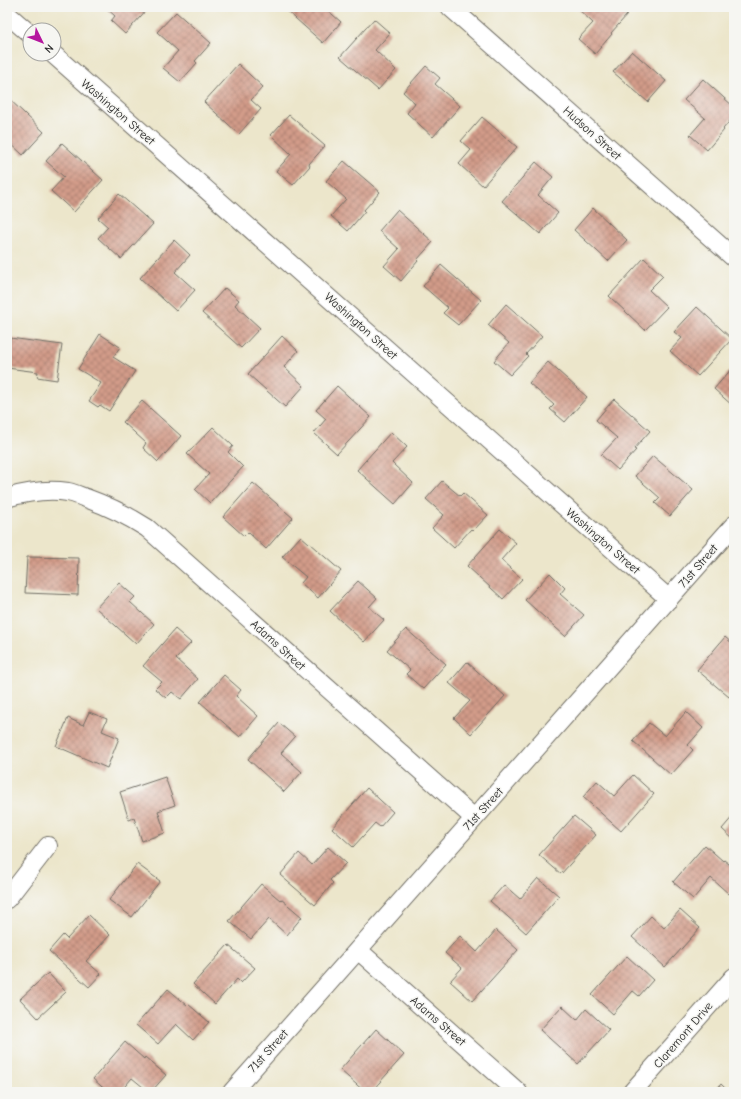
<svg xmlns="http://www.w3.org/2000/svg" width="741" height="1099" font-family="'Comic Neue',sans-serif">
	<style>
		.building { fill: url(#building-cross-hatch) }
		.lines { fill: none; stroke-linecap: round; stroke-linejoin: round }
		.street-casing { stroke: #6f6c63; stroke-width: 20 }
		.street { stroke: #fff; stroke-width: 18 }
		.labels { text-anchor: middle; stroke-width: 3; stroke-linejoin: round; paint-order: stroke }
		.street-label { font-size: 12px; fill: #2b2b2b; stroke: #f6f6f2 }
	</style>
	<defs>
		<pattern id="building-cross-hatch" width="8" height="8" patternUnits="userSpaceOnUse"><rect width="8" height="8" fill="#d29b89"/><path d="M0 0l8 8M0 8l8-8" fill="none" stroke="#ab7f70"/></pattern>
	</defs>
	<rect width="100%" height="100%" fill="#f6f6f2"/>
	<filter id="ink" filterUnits="userSpaceOnUse"><feTurbulence type="fractalNoise" baseFrequency=".025" numOctaves="2"/><feDisplacementMap in="SourceGraphic" scale="8" xChannelSelector="R" yChannelSelector="G"/><feConvolveMatrix kernelMatrix="1 2 1 2 8 2 1 2 1" color-interpolation-filters="sRGB"/></filter>
	<filter id="wash" filterUnits="userSpaceOnUse"><feTurbulence type="fractalNoise" baseFrequency=".012" numOctaves="4" result="noise"/><feDisplacementMap in="SourceGraphic" scale="16" xChannelSelector="R" yChannelSelector="G"/><feGaussianBlur stdDeviation="0.9" result="paint"/><feColorMatrix in="noise" values="0 0 0 0 0 0 0 0 0 0 0 0 0 0 0 0 0 1.4 0 .05"/><feComposite in="paint" operator="in"/></filter>
	<g filter="url(#wash)">
		<rect width="100%" height="100%" fill="#ece6cb"/>
		<g id="blocks">
			<g class="building">
				<path d="M105 7H147L148 8 125 34 111 21 115 16Z"/>
				<path d="M288 7H324L341 22 323 43 286 10Z"/>
				<path d="M576 7H618L627 15 611 33 612 34 595 54 578 39 593 23Z"/>
				<path d="M176 12 211 43 195 61 197 63 180 82 163 68 178 51 157 32Z"/>
				<path d="M374 19 390 33 375 50 396 70 378 90 340 57Z"/>
				<path d="M632 51 666 81 648 102 613 72Z"/>
				<path d="M238 64 263 87 251 100 261 109 239 134 204 102Z"/>
				<path d="M426 66 440 78 435 84 460 106 433 137 407 113 415 103 403 92Z"/>
				<path d="M703 79 734 107V116L723 129 724 130 707 150 690 135 705 118 684 100Z"/>
				<path d="M7 97 44 132 23 155 7 140Z"/>
				<path d="M289 115 325 146 309 164 310 166 293 185 276 171 291 154 271 135Z"/>
				<path d="M482 117 517 147 483 186 459 164 471 150 461 141Z"/>
				<path d="M62 143 103 180 74 212 51 191 64 177 46 161Z"/>
				<path d="M344 161 380 192 364 210 365 211 348 231 331 216 346 199 326 181Z"/>
				<path d="M536 162 553 177 538 195 558 213 540 234 502 201Z"/>
				<path d="M119 194 153 224 121 259 98 238 108 227 98 218Z"/>
				<path d="M593 208 627 240 608 261 574 230Z"/>
				<path d="M397 210 433 242 417 260 418 261 401 281 384 266 399 249 379 231Z"/>
				<path d="M174 240 190 255 175 272 195 290 176 311 140 278Z"/>
				<path d="M644 258 663 276 649 290 667 307 645 330 609 296Z"/>
				<path d="M441 265 481 300 458 325 443 313 448 308 423 286Z"/>
				<path d="M225 288 239 300 235 305 260 328 241 348 202 313Z"/>
				<path d="M506 304 542 336 526 354 528 356 510 375 494 361 509 343 488 325Z"/>
				<path d="M697 307 732 339 698 376 670 351 682 338 674 332Z"/>
				<path d="M100 334 120 347 113 357 135 371 109 411 100 405 98 407 89 401 101 383 78 369Z"/>
				<path d="M282 336 298 351 284 367 304 386 285 407 248 374Z"/>
				<path d="M10 338 62 345 57 380 37 377 38 372 7 368Z"/>
				<path d="M548 362 587 397 565 422 550 409 554 405 529 383Z"/>
				<path d="M734 366V407L714 389Z"/>
				<path d="M337 386 371 417 337 454 314 433 326 419 316 410Z"/>
				<path d="M614 399 650 431 634 449 636 450 618 470 601 455 617 438 596 420Z"/>
				<path d="M142 401 181 436 158 462 143 448 146 443 123 422Z"/>
				<path d="M213 427 233 446 228 452 243 467 210 503 195 489 209 474 187 454Z"/>
				<path d="M391 432 407 447 392 463 413 483 395 504 357 470Z"/>
				<path d="M653 456 693 490 670 516 655 503 660 498 635 476Z"/>
				<path d="M442 481 460 496 463 493 488 515 473 531 471 529 454 548 432 528 444 515 426 499Z"/>
				<path d="M253 483 293 518 266 549 248 532 244 536 223 517Z"/>
				<path d="M500 529 516 543 501 560 522 579 503 599 467 566Z"/>
				<path d="M301 536 341 571 318 598 301 583 306 577 282 557Z"/>
				<path d="M27 557 79 558 78 595 25 593Z"/>
				<path d="M550 573 565 588 560 594 584 615 565 636 525 600Z"/>
				<path d="M358 581 377 598 369 607 384 620 364 642 330 611Z"/>
				<path d="M119 583 135 597 130 602 154 624 136 644 96 608Z"/>
				<path d="M175 629 191 643 176 659 198 679 181 699 172 692 166 698 155 689 162 682 143 666Z"/>
				<path d="M406 629 446 664 423 689 406 674 410 670 387 650Z"/>
				<path d="M725 637 734 645V692L729 697 697 670Z"/>
				<path d="M467 662 505 696 471 734 454 718 470 701 449 683Z"/>
				<path d="M224 675 241 690 236 696 258 716 240 737 200 702Z"/>
				<path d="M89 712 107 719 102 731 119 738 107 768 56 746 68 718 83 725Z"/>
				<path d="M686 712 703 728 688 745 693 750 671 775 633 741 649 723 665 736Z"/>
				<path d="M279 723 295 737 281 753 302 772 284 792 248 759Z"/>
				<path d="M633 775 654 794 621 831 583 797 597 781 614 796Z"/>
				<path d="M165 777 175 805 158 811 165 833 142 841 134 818 129 820 120 792Z"/>
				<path d="M367 788 393 812 380 827 375 823 353 847 332 828Z"/>
				<path d="M734 815V840L722 829Z"/>
				<path d="M574 816 596 835 561 874 539 855Z"/>
				<path d="M705 845 723 861 724 860 734 868V889L729 894 711 878 693 899 673 882Z"/>
				<path d="M328 847 346 863 330 880 333 883 315 905 280 875 299 853 312 865Z"/>
				<path d="M137 864 160 881 132 917 109 900Z"/>
				<path d="M538 878 559 896 526 933 490 901 504 885 520 899Z"/>
				<path d="M261 884 280 900 281 899 302 917 287 935 269 919 251 939 229 921Z"/>
				<path d="M680 910 700 928 665 967 632 937 651 916 664 928Z"/>
				<path d="M89 915 110 935 86 961 101 974 89 987 49 951 63 935 67 939Z"/>
				<path d="M496 930 518 950 472 1001 450 981 462 968 445 953 460 936 477 952Z"/>
				<path d="M228 945 255 968 241 983 237 979 215 1004 193 984Z"/>
				<path d="M627 956 653 980 639 996 633 991 613 1014 592 995Z"/>
				<path d="M48 973 66 992 38 1018 20 999Z"/>
				<path d="M168 989 187 1005 188 1004 209 1022 193 1040 176 1024 158 1044 136 1025Z"/>
				<path d="M562 1006 577 1020 586 1009 609 1030 578 1064 540 1030Z"/>
				<path d="M376 1029 404 1055 371 1092H365L340 1070Z"/>
				<path d="M125 1042 144 1059 145 1057 166 1075 151 1092H149L132 1078 120 1092H108L93 1079Z"/>
				<path d="M721 1084 729 1092H714Z"/>
			</g>
		</g>
	</g>
	<g filter="url(#ink)">
		<use href="#blocks" fill-opacity="0" stroke="#6f6c63" stroke-width="1"/>
		<g class="lines">
			<g class="street-casing">
				<g id="street">
					<path d="M450 7 734 258"/>
					<path d="M7 14 30 34"/>
					<path d="M53 54 669 599"/>
					<path d="M7 498C27 492 47 489 68 492 74 493 80 496 86 498 108 506 127 515 147 528L474 818"/>
					<path d="M7 899 48 846"/>
					<path d="M358 950 518 1092"/>
					<path d="M232 1092 734 525"/>
					<path d="M632 1092 734 977"/>
				</g>
			</g>
			<use href="#street" class="street"/>
		</g>
	</g>
	<g class="labels">
		<g class="street-label">
			<text transform="translate(118 112) rotate(41)" y="4">Washington Street</text>
			<text transform="translate(592 133) rotate(42)" y="4">Hudson Street</text>
			<text transform="translate(361 326) rotate(42)" y="4">Washington Street</text>
			<text transform="translate(603 541) rotate(41)" y="4">Washington Street</text>
			<text transform="translate(698 566) rotate(-49)" y="4">71st Street</text>
			<text transform="translate(278 645) rotate(42)" y="4">Adams Street</text>
			<text transform="translate(483 809) rotate(-48)" y="4">71st Street</text>
			<text transform="translate(438 1021) rotate(41)" y="4">Adams Street</text>
			<text transform="translate(683 1035) rotate(-49)" y="4">Claremont Drive</text>
			<text transform="translate(268 1051) rotate(-48)" y="4">71st Street</text>
		</g>
	</g>
	<rect width="741" height="1099" fill="none" stroke="#f6f6f2" stroke-width="24"/>
	<g transform="translate(42 42) rotate(133)"><circle r="19" fill="#f6f6f2" stroke="#a5a5a2"/>
	<path d="M0-3L7 15L0 10L-7 15Z" fill="#b5179e"/>
	<text y="-6" font-size="11" font-weight="bold" text-anchor="middle" fill="#2b2b2b">N</text>
	</g>
</svg>
